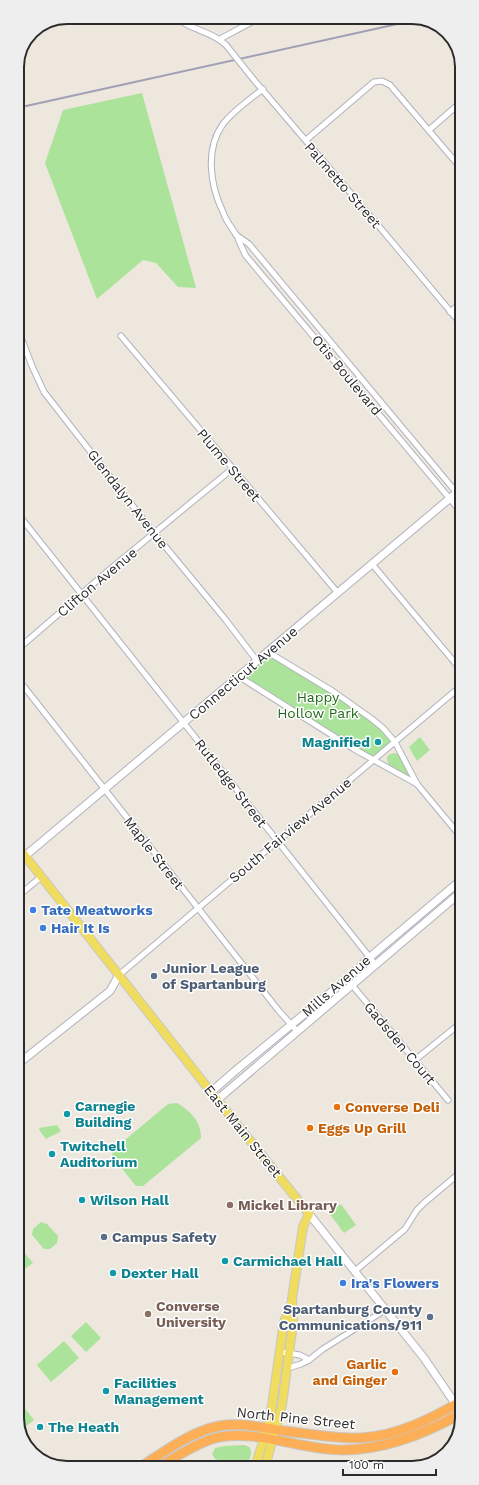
<svg xmlns="http://www.w3.org/2000/svg" width="479" height="1485" font-family="'Work Sans',sans-serif">
	<style>
		.green { fill: #abe39a }
		.lines { fill: none; stroke-linecap: round; stroke-linejoin: round }
		.street-casing { stroke: #b1b2be; stroke-width: 7 }
		.secondary-casing { stroke: #b1b2be; stroke-width: 9 }
		.primary-casing { stroke: #c8c8c8; stroke-width: 10 }
		.highway-casing { stroke: #c8c8c8; stroke-width: 11 }
		.street { stroke: #fff; stroke-width: 5 }
		.secondary { stroke: #fff; stroke-width: 7 }
		.primary { stroke: #f0dc5e; stroke-width: 8 }
		.highway { stroke: #fdaf57; stroke-width: 9 }
		.rail { stroke: #9fa0b5; stroke-width: 2 }
		.street-bridge-casing { stroke: #b1b2be; stroke-width: 7; stroke-linecap: butt }
		.street-bridge { stroke: #fff; stroke-width: 5 }
		.culture-dot { fill: #0f9aa8; stroke: #fff; stroke-width: 1.5 }
		.shop-dot { fill: #3f7fe0; stroke: #fff; stroke-width: 1.5 }
		.service-dot { fill: #5c6f8a; stroke: #fff; stroke-width: 1.5 }
		.food-dot { fill: #e8710a; stroke: #fff; stroke-width: 1.5 }
		.education-dot { fill: #8d6e63; stroke: #fff; stroke-width: 1.5 }
		.labels { text-anchor: middle; stroke-width: 3; stroke-linejoin: round; paint-order: stroke }
		.street-label { font-size: 14px; fill: #2b2b2b; stroke: #fff }
		.park-label { font-size: 14px; fill: #23681a; stroke: #fff }
		.culture-label { font-size: 14px; font-weight: bold; fill: #0d838f; stroke: #fff; text-anchor: start }
		.shop-label { font-size: 14px; font-weight: bold; fill: #366cbe; stroke: #fff; text-anchor: start }
		.service-label { font-size: 14px; font-weight: bold; fill: #4e5e75; stroke: #fff; text-anchor: start }
		.food-label { font-size: 14px; font-weight: bold; fill: #c56008; stroke: #fff; text-anchor: start }
		.education-label { font-size: 14px; font-weight: bold; fill: #785e54; stroke: #fff; text-anchor: start }
		.rim { fill: none; stroke: #2b2b2b; stroke-width: 2 }
	</style>
	<rect width="100%" height="100%" fill="#ede7dd"/>
	<g class="green">
		<path d="M142 93 196 288 178 287 156 263 143 260 97 299 45 163 63 110Z"/>
		<path d="M268 652 372 719 395 742 374 760 238 676Z"/>
		<path d="M420 737 430 750 417 761 409 747Z"/>
		<path d="M395 753 399 755 409 773 408 776C399 774 386 767 387 757L390 754Z"/>
		<path d="M177 1103C190 1111 201 1121 201 1138L143 1186H136L112 1156 113 1150 168 1104Z"/>
		<path d="M57 1125 61 1131C56 1135 51 1135 46 1139L40 1131 39 1128Z"/>
		<path d="M341 1204 356 1225 344 1233 329 1213Z"/>
		<path d="M41 1222 47 1224 58 1236 57 1243 50 1249H44L32 1235 33 1229Z"/>
		<path d="M18 1245 33 1263 18 1274Z"/>
		<path d="M86 1322 101 1338 86 1352 71 1336Z"/>
		<path d="M64 1341 79 1358 51 1382 37 1365Z"/>
		<path d="M19 1401 34 1420 20 1431 19 1429Z"/>
		<path d="M244 1445C256 1447 250 1459 246 1467H241L215 1459 212 1454 215 1448 224 1446Z"/>
	</g>
	<g class="lines">
		<g class="street-casing">
			<g id="street">
				<path d="M175 17C190 30 212 31 226 45"/>
				<path d="M220 39 261 17"/>
				<path d="M254 80 377 224 461 324"/>
				<path d="M263 89C249 100 234 110 223 124 205 149 210 185 223 212 226 221 232 228 237 236 240 243 242 249 246 256L461 512"/>
				<path d="M429 130 460 103"/>
				<path d="M306 140 374 82 382 81 390 85 460 167"/>
				<path d="M236 235 249 244 461 498"/>
				<path d="M450 312 461 303"/>
				<path d="M17 327 32 366 44 392 150 528 225 619 257 661"/>
				<path d="M121 336 338 593"/>
				<path d="M18 514 375 964"/>
				<path d="M372 564 461 670"/>
				<path d="M18 649 108 571 232 469"/>
				<path d="M268 652 334 692 372 719 383 728 395 742 417 784 461 837"/>
				<path d="M238 676 354 749 417 784"/>
				<path d="M18 679 279 1011 297 1031"/>
				<path d="M18 896 41 877"/>
				<path d="M119 975 461 686"/>
				<path d="M347 979 448 1100"/>
				<path d="M415 1060 462 1022"/>
				<path d="M355 1271 405 1229 417 1210 424 1203 462 1171"/>
				<path d="M281 1352 300 1355 309 1360"/>
				<path d="M288 1368 301 1364 309 1360 323 1349 385 1310"/>
			</g>
		</g>
		<g class="secondary-casing">
			<g id="secondary">
				<path d="M25 856 461 489"/>
				<path d="M18 1064 110 991 119 975"/>
				<path d="M211 1092 235 1071 347 979 370 957 461 880"/>
				<path d="M217 1100 461 892"/>
				<path d="M309 1214 424 1358 452 1399 462 1419"/>
			</g>
		</g>
		<g class="primary-casing">
			<g id="primary">
				<path d="M18 847 211 1092 309 1214 303 1227 292 1299 293 1324 282 1405 265 1467"/>
				<path d="M255 1467 270 1419 284 1322 291 1304"/>
			</g>
		</g>
		<g class="highway-casing">
			<g id="highway">
				<path d="M159 1467C176 1457 193 1445 212 1439 251 1427 301 1450 342 1450 385 1450 425 1434 462 1413"/>
				<path d="M139 1468C164 1452 190 1432 219 1426 241 1422 263 1428 285 1431 310 1434 336 1439 361 1438 397 1436 431 1419 462 1401"/>
			</g>
		</g>
		<use href="#street" class="street"/>
		<use href="#secondary" class="secondary"/>
		<use href="#primary" class="primary"/>
		<use href="#highway" class="highway"/>
		<path class="rail" d="M17 108 420 19"/>
		<g class="street-bridge-casing">
			<path id="street-bridge" d="M226 45 254 80"/>
		</g>
		<use href="#street-bridge" class="street-bridge"/>
	</g>
	<g class="culture-dot">
		<circle cx="378" cy="742" r="4"/>
		<circle cx="67" cy="1114" r="4"/>
		<circle cx="52" cy="1154" r="4"/>
		<circle cx="82" cy="1200" r="4"/>
		<circle cx="225" cy="1261" r="4"/>
		<circle cx="113" cy="1273" r="4"/>
		<circle cx="106" cy="1391" r="4"/>
		<circle cx="40" cy="1427" r="4"/>
	</g>
	<g class="shop-dot">
		<circle cx="33" cy="910" r="4"/>
		<circle cx="43" cy="928" r="4"/>
		<circle cx="343" cy="1283" r="4"/>
	</g>
	<g class="service-dot">
		<circle cx="154" cy="976" r="4"/>
		<circle cx="104" cy="1237" r="4"/>
		<circle cx="430" cy="1317" r="4"/>
	</g>
	<g class="food-dot">
		<circle cx="337" cy="1107" r="4"/>
		<circle cx="310" cy="1128" r="4"/>
		<circle cx="395" cy="1372" r="4"/>
	</g>
	<g class="education-dot">
		<circle cx="230" cy="1205" r="4"/>
		<circle cx="148" cy="1314" r="4"/>
	</g>
	<g class="labels">
		<g class="street-label">
			<text transform="translate(343 185) rotate(49)" y="5">Palmetto Street</text>
			<text transform="translate(347 375) rotate(50)" y="5">Otis Boulevard</text>
			<text transform="translate(229 465) rotate(50)" y="5">Plume Street</text>
			<text transform="translate(128 499) rotate(52)" y="5">Glendalyn Avenue</text>
			<text transform="translate(97 582) rotate(-40)" y="5">Clifton Avenue</text>
			<text transform="translate(243 673) rotate(-40)" y="5">Connecticut Avenue</text>
			<text transform="translate(231 783) rotate(52)" y="5">Rutledge Street</text>
			<text transform="translate(290 830) rotate(-40)" y="5">South Fairview Avenue</text>
			<text transform="translate(154 853) rotate(52)" y="5">Maple Street</text>
			<text transform="translate(336 986) rotate(-41)" y="5">Mills Avenue</text>
			<text transform="translate(400 1043) rotate(50)" y="5">Gadsden Court</text>
			<text transform="translate(243 1131) rotate(51)" y="5">East Main Street</text>
			<text transform="translate(296 1418) rotate(6)" y="5">North Pine Street</text>
		</g>
		<g class="park-label">
			<text x="318" y="702">Happy<tspan x="318" dy="16">Hollow Park</tspan></text>
		</g>
		<g class="culture-label">
			<text x="370" y="747" text-anchor="end">Magnified</text>
			<text x="75" y="1111">Carnegie<tspan x="75" dy="16">Building</tspan></text>
			<text x="60" y="1151">Twitchell<tspan x="60" dy="16">Auditorium</tspan></text>
			<text x="90" y="1205">Wilson Hall</text>
			<text x="233" y="1266">Carmichael Hall</text>
			<text x="121" y="1278">Dexter Hall</text>
			<text x="114" y="1388">Facilities<tspan x="114" dy="16">Management</tspan></text>
			<text x="48" y="1432">The Heath</text>
		</g>
		<g class="shop-label">
			<text x="41" y="915">Tate Meatworks</text>
			<text x="51" y="933">Hair It Is</text>
			<text x="351" y="1288">Ira's Flowers</text>
		</g>
		<g class="service-label">
			<text x="162" y="973">Junior League<tspan x="162" dy="16">of Spartanburg</tspan></text>
			<text x="112" y="1242">Campus Safety</text>
			<text x="422" y="1314" text-anchor="end">Spartanburg County<tspan x="422" dy="16">Communications/911</tspan></text>
		</g>
		<g class="food-label">
			<text x="345" y="1112">Converse Deli</text>
			<text x="318" y="1133">Eggs Up Grill</text>
			<text x="387" y="1369" text-anchor="end">Garlic<tspan x="387" dy="16">and Ginger</tspan></text>
		</g>
		<g class="education-label">
			<text x="238" y="1210">Mickel Library</text>
			<text x="156" y="1311">Converse<tspan x="156" dy="16">University</tspan></text>
		</g>
	</g>
	<path d="M0 0H479V1485H0ZM67 24H412A43 43 0 0 1 455 67V1418A43 43 0 0 1 412 1461H67A43 43 0 0 1 24 1418V67A43 43 0 0 1 67 24Z" fill="#eee" fill-rule="evenodd"/>
	<path class="rim" d="M67 24H412A43 43 0 0 1 455 67V1418A43 43 0 0 1 412 1461H67A43 43 0 0 1 24 1418V67A43 43 0 0 1 67 24Z"/>
	<path d="M343 1469v6h93v-6" fill="none" stroke="#2b2b2b" stroke-width="2"/>
	<text x="349" y="1469" font-size="12" fill="#2b2b2b" stroke="#ffffff" stroke-width="3" paint-order="stroke">100 m</text>
</svg>
